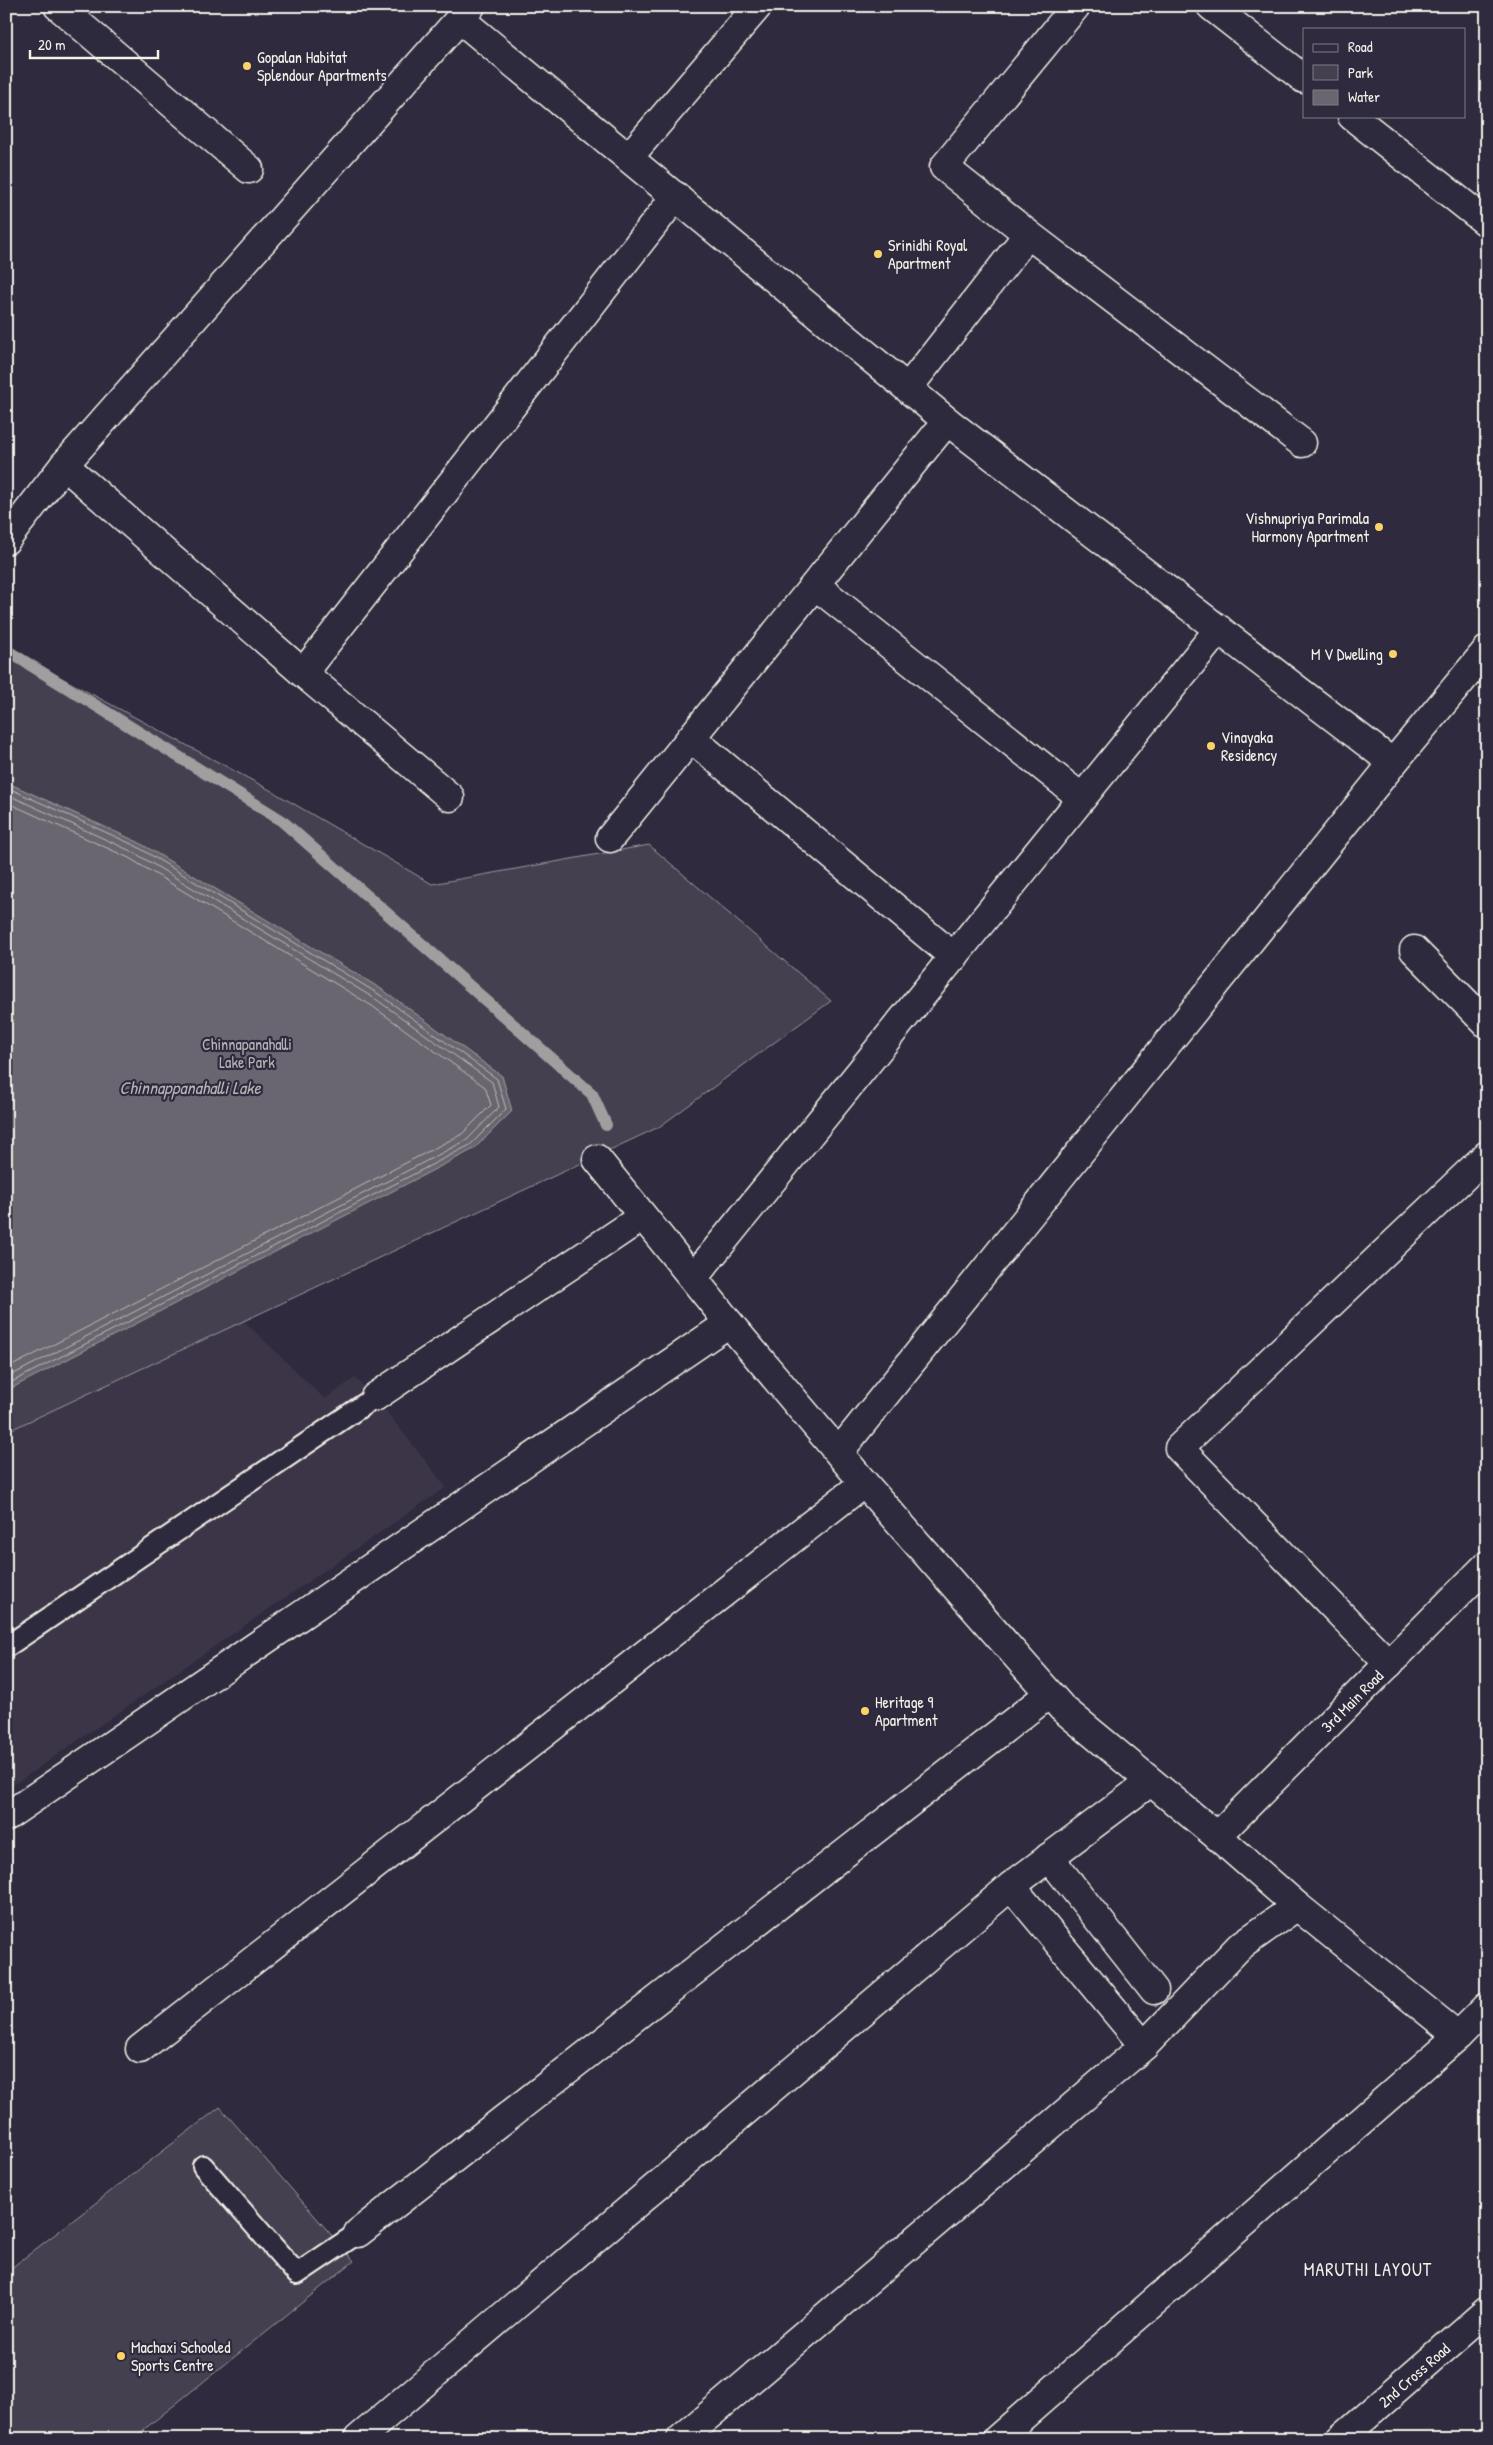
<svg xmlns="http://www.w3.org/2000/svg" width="1493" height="2445" font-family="'Patrick Hand',sans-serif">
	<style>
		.built { fill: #3b3647 }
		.green { fill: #454050; stroke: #9c989c }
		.water { fill: #6a6670; stroke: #a19ea0 }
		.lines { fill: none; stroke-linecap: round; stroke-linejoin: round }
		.shore { stroke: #bdb9b8; stroke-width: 1 }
		.stream { stroke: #a19ea0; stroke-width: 12 }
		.lane-casing { stroke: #f4f1e8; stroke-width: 24 }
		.street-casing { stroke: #f4f1e8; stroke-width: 31 }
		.lane { stroke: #2f2a3d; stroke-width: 20 }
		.street { stroke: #2f2a3d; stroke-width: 28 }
		.poi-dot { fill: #ffd166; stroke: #2f2a3d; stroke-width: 2 }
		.labels { text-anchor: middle; stroke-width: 4.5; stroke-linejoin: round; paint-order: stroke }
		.poi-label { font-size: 16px; fill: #f4f1e8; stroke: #2f2a3d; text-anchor: start }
		.park-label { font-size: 16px; fill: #b7b3b3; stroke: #2f2a3d }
		.street-label { font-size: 16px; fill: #f4f1e8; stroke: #2f2a3d }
		.water-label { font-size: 18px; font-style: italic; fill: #b6b2b2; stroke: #2f2a3d }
		.neighbourhood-label { font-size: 18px; letter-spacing: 1px; fill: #f4f1e8; stroke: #2f2a3d }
	</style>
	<rect width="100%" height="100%" fill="#2f2a3d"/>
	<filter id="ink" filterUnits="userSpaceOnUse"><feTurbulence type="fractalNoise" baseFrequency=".02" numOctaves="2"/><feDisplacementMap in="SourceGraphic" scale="10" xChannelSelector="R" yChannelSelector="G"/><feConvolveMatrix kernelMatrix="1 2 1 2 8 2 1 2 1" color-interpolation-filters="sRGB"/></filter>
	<g filter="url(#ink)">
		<path class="built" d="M243 1320 325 1399 355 1378 375 1397 446 1487 6 1790V1432Z"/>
		<g class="green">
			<path d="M6 648 270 790 432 884 649 845 831 1001 659 1127 6 1432Z"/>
			<path d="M220 2107 354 2261 132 2439H6V2272Z"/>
		</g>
		<path class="water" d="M6 782 138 842 383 990 502 1076 512 1111 474 1149 6 1391Z"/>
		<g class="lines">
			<g class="shore">
				<path d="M6 787 136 846 380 995 497 1079 506 1109 470 1145 6 1385"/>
				<path d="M6 794 133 852 377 1000 492 1082 499 1107 467 1140 6 1378"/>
				<path d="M6 802 129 858 372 1006 485 1087 491 1105 462 1134 6 1369"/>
			</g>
			<path class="stream" d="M6 650 281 820 592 1094 606 1125"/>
			<g class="lane-casing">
				<g id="lane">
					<path d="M6 1647 375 1397"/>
					<path d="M203 2166 297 2274 358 2233"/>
				</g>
			</g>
			<g class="street-casing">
				<g id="street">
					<path d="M58 6 249 169"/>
					<path d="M1076 6 944 167 1028 234 1302 443"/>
					<path d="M1211 6 1304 79"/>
					<path d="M460 19 947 421 1393 763"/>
					<path d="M1352 116 1485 221"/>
					<path d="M629 157 758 6"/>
					<path d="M908 388 1028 234"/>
					<path d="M64 465 303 673 676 196"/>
					<path d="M6 540 64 465 471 6"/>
					<path d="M815 585 1082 798"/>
					<path d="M303 673 450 797"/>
					<path d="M691 738 954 957"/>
					<path d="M610 838 947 421"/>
					<path d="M1414 950 1487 1024"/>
					<path d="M597 1159 729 1323 864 1483 1062 1708 1217 1836 1297 1906 1458 2036"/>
					<path d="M694 1277 1219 629"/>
					<path d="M375 1397 642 1217"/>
					<path d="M839 1452 1393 763 1487 650"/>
					<path d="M1389 1664 1179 1448 1487 1155"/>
					<path d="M6 1817 729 1323"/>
					<path d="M1217 1836 1487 1565"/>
					<path d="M1049 1857 1154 1990"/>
					<path d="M1011 1886 1144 2046"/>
					<path d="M140 2049 864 1483"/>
					<path d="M358 2233 1049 1694"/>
					<path d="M358 2439 1011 1886 1150 1782"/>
					<path d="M681 2439 1144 2046 1239 1947 1297 1906"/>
					<path d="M997 2439 1458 2036 1487 2007"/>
					<path d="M1340 2439 1487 2311"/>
				</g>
			</g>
			<use href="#lane" class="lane"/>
			<use href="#street" class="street"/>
		</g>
	</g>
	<g class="poi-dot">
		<circle cx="247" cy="66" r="5"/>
		<circle cx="878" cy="254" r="5"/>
		<circle cx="1379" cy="527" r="5"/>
		<circle cx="1393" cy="654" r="5"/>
		<circle cx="1211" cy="746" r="5"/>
		<circle cx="865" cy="1711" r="5"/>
		<circle cx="121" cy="2356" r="5"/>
	</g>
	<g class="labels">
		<g class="poi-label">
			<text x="257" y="63">Gopalan Habitat<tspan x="257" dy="18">Splendour Apartments</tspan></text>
			<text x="888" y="251">Srinidhi Royal<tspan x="888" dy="18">Apartment</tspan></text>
			<text x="1369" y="524" text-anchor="end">Vishnupriya Parimala<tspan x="1369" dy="18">Harmony Apartment</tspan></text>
			<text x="1383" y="660" text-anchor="end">M V Dwelling</text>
			<text x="1221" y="743">Vinayaka<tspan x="1221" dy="18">Residency</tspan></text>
			<text x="875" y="1708">Heritage 9<tspan x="875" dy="18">Apartment</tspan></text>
			<text x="131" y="2353">Machaxi Schooled<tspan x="131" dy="18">Sports Centre</tspan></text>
		</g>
		<g class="park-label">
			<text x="247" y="1050">Chinnapanahalli<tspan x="247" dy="18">Lake Park</tspan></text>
		</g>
		<g class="street-label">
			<text transform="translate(1352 1701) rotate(-45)" y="6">3rd Main Road</text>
			<text transform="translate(1414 2375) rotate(-41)" y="6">2nd Cross Road</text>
		</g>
		<g class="water-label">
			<text x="190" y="1094">Chinnappanahalli Lake</text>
		</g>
		<g class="neighbourhood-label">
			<text x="1368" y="2276">MARUTHI LAYOUT</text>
		</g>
	</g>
	<rect width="1493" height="2445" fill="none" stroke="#2f2a3d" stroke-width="25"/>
	<rect x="12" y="12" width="1468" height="2420" fill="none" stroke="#f4f1e8" stroke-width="2" filter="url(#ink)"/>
	<rect x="1303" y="28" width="162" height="90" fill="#2f2a3d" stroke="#7e7a81"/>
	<rect x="1313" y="44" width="25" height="8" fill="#2f2a3d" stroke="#7e7a81"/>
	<text x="1348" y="52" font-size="15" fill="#f4f1e8">Road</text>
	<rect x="1313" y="65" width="25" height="15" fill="#454050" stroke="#7e7a81"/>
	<text x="1348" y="78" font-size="15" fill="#f4f1e8">Park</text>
	<rect x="1313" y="90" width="25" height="15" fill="#6a6670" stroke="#7e7a81"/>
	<text x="1348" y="102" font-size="15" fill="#f4f1e8">Water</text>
	<path d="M30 50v8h128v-8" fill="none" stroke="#f4f1e8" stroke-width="2.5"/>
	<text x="38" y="50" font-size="15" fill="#f4f1e8" stroke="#2f2a3d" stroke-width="4" paint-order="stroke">20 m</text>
</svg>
